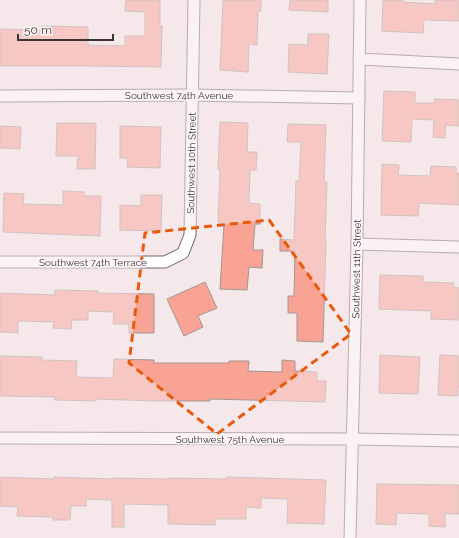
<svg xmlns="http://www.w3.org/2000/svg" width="459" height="538" font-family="Raleway,sans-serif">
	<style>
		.building { fill: #f8a394; stroke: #a29693 }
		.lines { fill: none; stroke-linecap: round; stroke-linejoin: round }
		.street-casing { stroke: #6f6466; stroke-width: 13 }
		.street { stroke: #fff; stroke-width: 11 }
		.marked { fill: none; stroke: #e8590c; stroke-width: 3; stroke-dasharray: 8 5; stroke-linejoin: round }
		.labels { text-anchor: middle; stroke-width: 3; stroke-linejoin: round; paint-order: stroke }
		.street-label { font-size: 10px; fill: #3a3536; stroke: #fff7f8 }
	</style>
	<rect width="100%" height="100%" fill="#f5e8ea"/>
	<g class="building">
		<path d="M126 0H160V26H162L161 67 88 66H0V29L41 30V26L88 27V45L125 46V36H145V12L125 11Z"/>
		<path d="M223 0H261V11H258L257 45 249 44 248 72 220 70Z"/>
		<path d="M290 0H328V12L289 10Z"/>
		<path d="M383 0H403V2L435 4V0H459V21L424 20 423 33 382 31Z"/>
		<path d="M308 34H329L327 74 288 72 289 44 308 45Z"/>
		<path d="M384 91 415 92V103H434L435 99 459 100V126L446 125 445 138 433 137 434 120 412 119 411 142 382 141Z"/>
		<path d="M220 122 248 123 247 152H257L256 170H250L249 203 260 204V224H255L253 250H263L262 268 249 267 247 290 220 289 224 224 218 223 220 169H218Z"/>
		<path d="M57 123H96L95 169H77L78 156H56Z"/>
		<path d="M288 124 326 125 324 182H327L325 241H326L323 342 297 341V313H288V296H294L295 251H280V239L294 240 296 181H299L301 142H287Z"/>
		<path d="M0 126 21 127 20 149 0 148Z"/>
		<path d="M120 126 161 127 160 168 127 167 128 158H120Z"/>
		<path d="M382 164 399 165 398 175 430 176 431 166 456 167V173H459V205L419 203 418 216 381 215Z"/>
		<path d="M63 191 84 192V196H101L100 236 3 232 4 193 24 194 23 204 63 205Z"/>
		<path d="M141 195H162L161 231 120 230V205L141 206Z"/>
		<path d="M380 275 423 276V282L454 283 453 287 459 288V320L431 319V311L379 309Z"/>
		<path d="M205 282 217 308 198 316 203 327 184 336 167 299Z"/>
		<path d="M55 290 98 291V293L154 294V333H129V324H113L114 312 88 311V320H72L71 329 53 328 54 322 18 321V333L0 332V293L55 295Z"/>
		<path d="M380 355 420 357 418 394 379 393Z"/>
		<path d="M440 355 459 356V387H458V396L438 395Z"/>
		<path d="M0 356 42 357V360L77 361 76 377 113 378 114 359 154 360V363H229V361H249L248 371 282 372V360L295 361V371L317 372V381H326L325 402 210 399V401H153L96 399V401L55 400V397L0 396Z"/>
		<path d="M0 477 54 479V477L112 479V478L169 479V478L227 479V477L326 480 324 524 287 523 288 499 261 498V508L246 507V519H215V525L168 524V505L124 504V527H112V500L86 499V506H71L70 520H53V517L17 516 18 507 0 506Z"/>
		<path d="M377 484 459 485V514H445V527L429 526V514L397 513 396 525 376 524Z"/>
	</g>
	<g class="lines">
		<g class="street-casing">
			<g id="street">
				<path d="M359 59 459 64"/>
				<path d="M0 96 192 95 359 98"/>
				<path d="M357 244 459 247"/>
				<path d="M0 262H165L183 253 190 235 194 0"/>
				<path d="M0 438 353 439 459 441"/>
				<path d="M350 538 357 244 360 0"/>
			</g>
		</g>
		<use href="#street" class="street"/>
	</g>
	<path d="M0 0H459V538H0ZM269 220 351 334 217 434 129 363 145 233Z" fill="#f5e8ea" fill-opacity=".55" fill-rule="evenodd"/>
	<path class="marked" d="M269 220 351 334 217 434 129 363 145 233Z"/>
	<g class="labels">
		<g class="street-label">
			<text x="179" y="99">Southwest 74th Avenue</text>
			<text transform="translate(191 163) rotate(-89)" y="4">Southwest 10th Street</text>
			<text x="93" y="266">Southwest 74th Terrace</text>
			<text transform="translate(356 269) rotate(-89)" y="4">Southwest 11th Street</text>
			<text x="230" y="443">Southwest 75th Avenue</text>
		</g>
	</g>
	<path d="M18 34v6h95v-6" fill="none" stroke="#3a3536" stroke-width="2"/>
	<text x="24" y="34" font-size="12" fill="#3a3536" stroke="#fff7f8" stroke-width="3" paint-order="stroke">50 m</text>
</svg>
